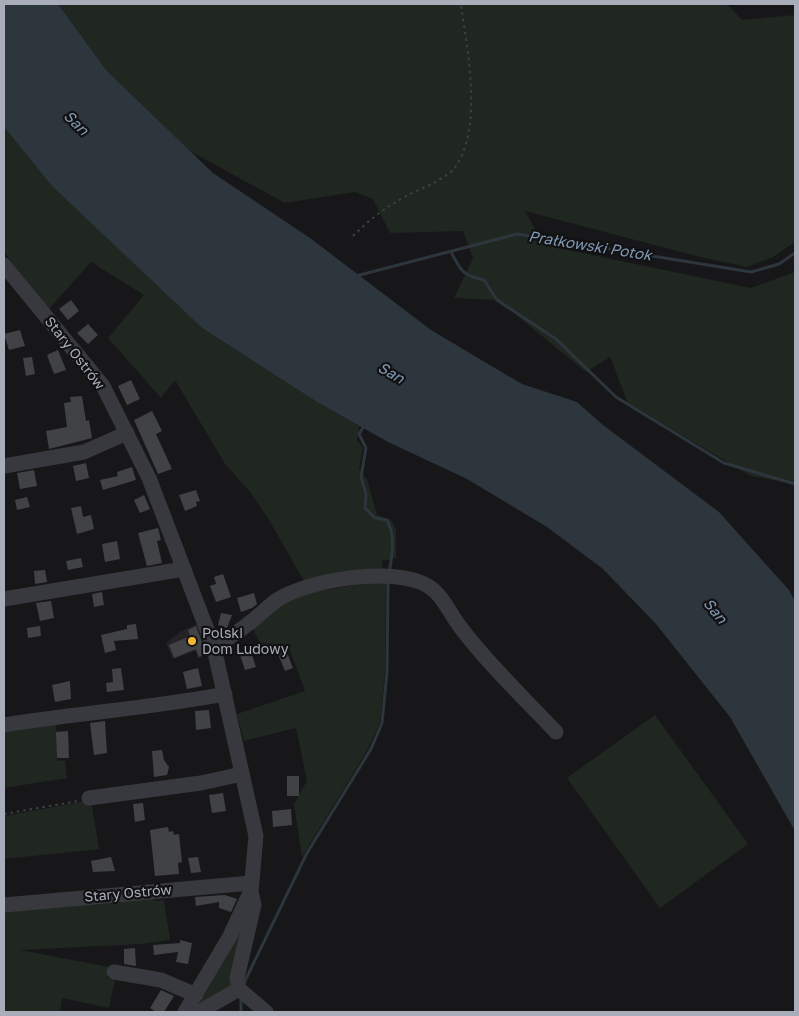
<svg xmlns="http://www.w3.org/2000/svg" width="799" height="1016" font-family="'Golos Text',sans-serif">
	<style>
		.built { fill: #232326 }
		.green { fill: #1f2720 }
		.water { fill: #2d353d }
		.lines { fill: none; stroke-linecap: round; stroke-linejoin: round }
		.stream { stroke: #2d353d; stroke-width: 3 }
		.building { fill: #414246 }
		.path { stroke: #3e4045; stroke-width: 2; stroke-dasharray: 2.5 4; stroke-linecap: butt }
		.minor { stroke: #38393e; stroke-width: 15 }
		.poi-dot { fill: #f1b637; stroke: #121214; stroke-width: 2 }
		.labels { text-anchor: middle; stroke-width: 4.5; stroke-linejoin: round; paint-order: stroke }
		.street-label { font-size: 14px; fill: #a9adb9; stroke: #121214 }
		.poi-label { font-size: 14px; fill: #a9adb9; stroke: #121214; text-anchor: start }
		.water-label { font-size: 15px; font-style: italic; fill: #809ab3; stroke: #121214 }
	</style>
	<rect width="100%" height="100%" fill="#171719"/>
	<path class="built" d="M198 624 210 654 198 658 195 651 173 659 166 643 181 631Z"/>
	<g class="green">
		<path d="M58 4H727L742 20 795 15V242L773 257 747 267 700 257 525 211 544 245 751 288 795 272V484L751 476 628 403 610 357 586 372 498 300 454 298 473 258 463 231 390 233 373 199 355 192 285 203 190 151 107 71Z"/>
		<path d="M4 127 53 186 202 328 317 402 359 426 357 440 363 448 359 470 367 479 377 515 391 520 396 530V558L382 561 383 572 305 583 269 520 251 493 225 464 175 380 161 398 108 338 144 295 91 262 49 309 4 252Z"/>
		<path d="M386 580 385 672 380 722 368 749 302 857 294 804 307 781 296 728 244 741 237 714 305 691 289 648 273 653 272 650 264 652 252 627 281 605 306 593Z"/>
		<path d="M655 715 748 844 660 908 567 778Z"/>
		<path d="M56 719 57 761 65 760 67 778 4 788V727Z"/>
		<path d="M91 800 99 849 4 859V816Z"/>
		<path d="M151 895 154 901 164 900 170 940 141 944 20 950 109 967 107 978 115 979 109 1008 62 998 60 1012H4V908Z"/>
		<path d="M245 923 231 988 196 1009Z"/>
	</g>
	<path class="water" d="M4 4H58L107 71 213 173 310 238 431 330 522 384 577 402 603 425 719 512 789 590 795 602V831L730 717 656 624 603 569 547 527 467 479 388 442 317 402 202 328 52 186 4 127Z"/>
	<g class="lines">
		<g class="stream">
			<path d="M451 252C461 271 462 275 484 280L497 300 556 339 616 397 724 463 795 484"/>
			<path d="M356 276 517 234 751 272 779 264 795 253"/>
			<path d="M364 426 359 434 366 448 361 477 366 494 365 508 375 518 387 520C396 537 392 556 389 573"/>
			<path d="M244 983 307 853 371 749 382 723 387 672 388 582"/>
			<path d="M241 1000V1012"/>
		</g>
	</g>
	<g class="building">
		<path d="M71 300 79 311 68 320 59 309Z"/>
		<path d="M88 324 98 335 88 344 77 333Z"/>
		<path d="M20 330 25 346 9 350 4 334Z"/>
		<path d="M58 350 66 370 54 374 47 355Z"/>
		<path d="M32 357 35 374 26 376 23 358Z"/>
		<path d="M131 380 140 399 127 405 118 386Z"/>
		<path d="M82 396 86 421 89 420 92 438 49 449 46 431 67 427 64 403 71 402 70 397Z"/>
		<path d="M152 411 162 431 156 434 172 469 158 474 134 420Z"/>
		<path d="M86 463 89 478 76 481 73 466Z"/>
		<path d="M132 467 136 480 103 490 100 480 118 476 117 472Z"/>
		<path d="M34 470 37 486 20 489 17 473Z"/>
		<path d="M196 490 200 501 196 502 197 506 185 511 179 495Z"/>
		<path d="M144 495 150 509 140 513 134 500Z"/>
		<path d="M27 497 30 507 17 510 15 500Z"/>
		<path d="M81 506 83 517 91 515 94 529 77 534 71 508Z"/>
		<path d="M158 528 161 540 157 541 162 563 147 566 138 533Z"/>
		<path d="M117 541 120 559 105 562 102 544Z"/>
		<path d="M81 558 83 567 68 570 66 561Z"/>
		<path d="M45 570 47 582 35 584 34 571Z"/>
		<path d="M223 574 231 597 216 602 210 586 216 584 214 577Z"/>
		<path d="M102 592 104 605 94 607 92 594Z"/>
		<path d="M254 593 257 604 252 608 241 612 237 598Z"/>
		<path d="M51 601 54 618 40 621 36 603Z"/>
		<path d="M221 613 232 615 227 628 218 625Z"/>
		<path d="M136 624 138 639 114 641 116 650 105 653 101 635 127 629V625Z"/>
		<path d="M40 626 41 636 28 638 27 628Z"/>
		<path d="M196 626 206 654 199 657 196 649 174 658 169 645 190 636 188 630Z"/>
		<path d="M250 649 256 667 245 670 239 652Z"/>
		<path d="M286 650 293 668 285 671 278 654Z"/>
		<path d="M121 668 124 690 107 692 106 683 113 682 112 669Z"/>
		<path d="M198 668 202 686 187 689 183 672Z"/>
		<path d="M70 681 71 699 55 702 52 685Z"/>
		<path d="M209 710 211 728 196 730 195 711Z"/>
		<path d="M105 721 107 753 94 755 90 723Z"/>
		<path d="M68 731 69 758H57L56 732Z"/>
		<path d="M162 750 164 760 169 767 167 775 154 777 152 751Z"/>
		<rect x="287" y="776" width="12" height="20"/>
		<path d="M223 793 226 811 212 813 209 795Z"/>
		<path d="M143 803 145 820 135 822 133 804Z"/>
		<path d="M291 809 292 825 273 827 272 811Z"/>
		<path d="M168 827 169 832 173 831 174 835 179 834 182 862 178 863 179 874 155 876 150 830Z"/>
		<path d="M111 857 115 871 93 872 91 861Z"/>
		<path d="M198 857 201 872 191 873 188 858Z"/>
		<path d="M225 895 237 899 231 912 219 908V902L196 906 195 897Z"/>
		<path d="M180 940 192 943 188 964 176 962 178 952 154 955 153 945 180 943Z"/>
		<path d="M135 948 136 966 124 964V949Z"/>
		<path d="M161 990 174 996 164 1012H156L150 1008Z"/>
	</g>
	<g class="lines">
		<g class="path">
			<path d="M353 236C369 220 387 206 408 195 418 190 429 186 439 180 443 177 451 173 454 169 484 128 467 50 461 4"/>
			<path d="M4 814 78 801"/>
		</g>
		<g class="minor">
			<path d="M4 265 103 386 149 478 214 648 256 836 251 892 254 905 237 978 239 989 266 1012"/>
			<path d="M4 466 84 452 127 433"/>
			<path d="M4 599 184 569"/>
			<path d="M214 648C225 640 237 633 248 624 258 617 267 607 277 600 310 579 394 566 428 586 443 595 450 614 461 628 488 664 525 699 556 732"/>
			<path d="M4 725C77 713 152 708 225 694"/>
			<path d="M89 798 201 783 242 774"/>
			<path d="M4 905 251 883"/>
			<path d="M114 972 161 980 196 995"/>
			<path d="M185 1012 230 936 250 893"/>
			<path d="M199 1012 239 989"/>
		</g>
	</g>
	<circle class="poi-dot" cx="192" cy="641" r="5"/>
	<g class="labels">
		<g class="street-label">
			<text transform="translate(75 353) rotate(52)" y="5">Stary Ostrów</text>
			<text transform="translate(128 893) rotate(-5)" y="5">Stary Ostrów</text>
		</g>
		<g class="poi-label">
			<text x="202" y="638">Polski<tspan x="202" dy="16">Dom Ludowy</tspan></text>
		</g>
		<g class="water-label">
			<text transform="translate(76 123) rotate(44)" y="5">San</text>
			<text transform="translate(590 246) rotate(9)" y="5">Prałkowski Potok</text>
			<text transform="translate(391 373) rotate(30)" y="5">San</text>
			<text transform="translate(715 611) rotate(51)" y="5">San</text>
		</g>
	</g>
	<rect width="799" height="1016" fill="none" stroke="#a9adb9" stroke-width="10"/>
</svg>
